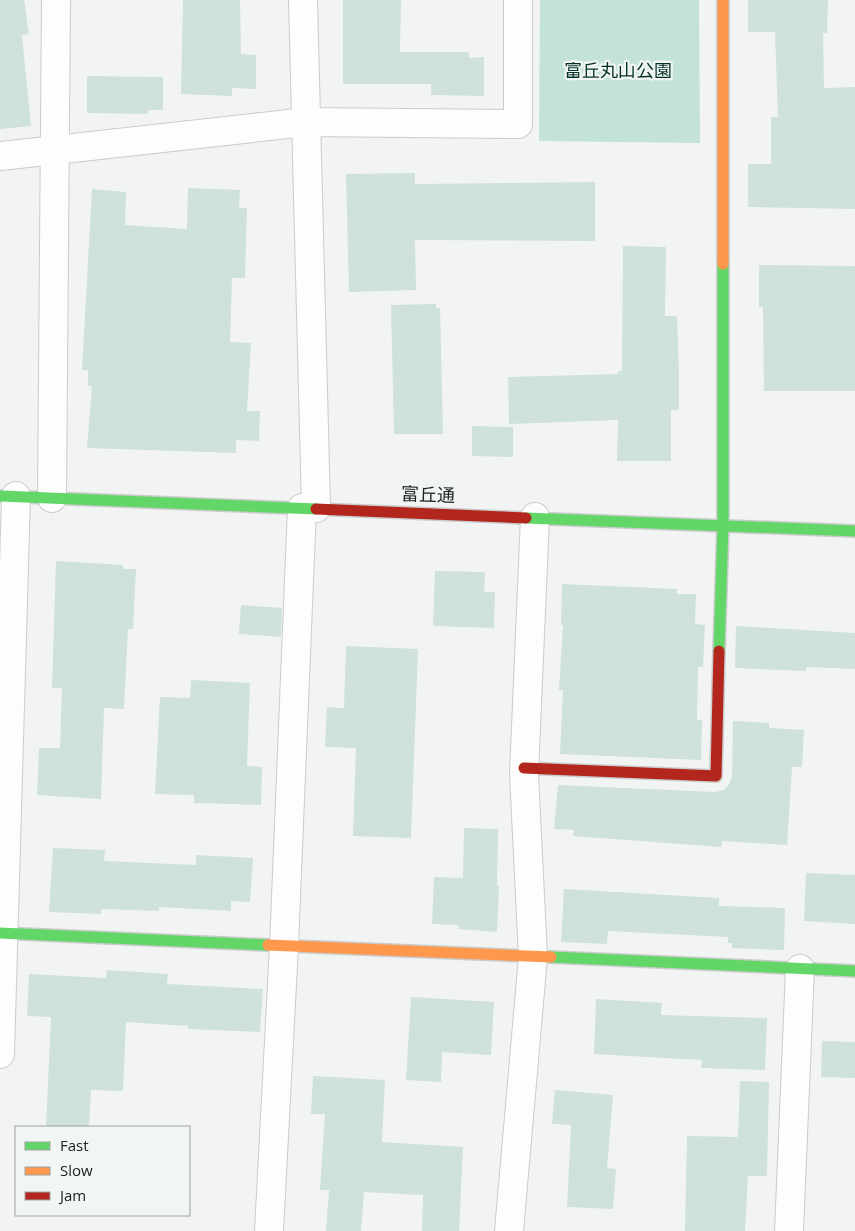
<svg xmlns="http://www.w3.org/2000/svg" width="855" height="1231" font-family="'Open Sans','Noto Sans JP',sans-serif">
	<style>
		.green { fill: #c3e2d8 }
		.building { fill: #cee1db }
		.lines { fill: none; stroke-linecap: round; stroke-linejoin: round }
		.street-casing { stroke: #cacccb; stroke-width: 30 }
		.fast-casing { stroke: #cacccb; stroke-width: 14 }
		.slow-casing { stroke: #cacccb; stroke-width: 14 }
		.jam-casing { stroke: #cacccb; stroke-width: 14 }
		.street { stroke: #fdfdfd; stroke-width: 28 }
		.fast { stroke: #63d668; stroke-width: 11 }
		.slow { stroke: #ff974d; stroke-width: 11 }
		.jam { stroke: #b3261e; stroke-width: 11 }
		.labels { text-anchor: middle; stroke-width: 4.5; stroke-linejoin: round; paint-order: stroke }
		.park-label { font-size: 18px; fill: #043127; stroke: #f1f5f4 }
		.street-label { font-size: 18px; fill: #212222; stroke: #f1f5f4 }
	</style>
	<rect width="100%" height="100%" fill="#f2f4f3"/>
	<path class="green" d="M540 0H699L700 143 539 141Z"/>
	<g class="building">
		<path d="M0 0H24L29 34 22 35 31 126 0 129Z"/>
		<path d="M183 0H240L241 54 256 55V89L232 88V96L181 94Z"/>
		<path d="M343 0H401L400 52H469V58L484 57V96L431 95V84H343Z"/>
		<path d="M748 0H828L827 33H823L824 88 855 87V209L748 207V164H771V117H778L775 32H748Z"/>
		<path d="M87 76 163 77V110H148V114L87 113Z"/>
		<path d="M415 173V184L595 182V241L415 240 416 290 349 292 346 174Z"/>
		<path d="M188 188 240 190 239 208H247L245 278H232L230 342 251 343 247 411H260L259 441 236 440V453L87 448 92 386H88V370H82L92 189 126 192 125 225 187 229Z"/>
		<path d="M623 246 666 247 665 316H677L679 376V410H671V461H617L618 420 509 424 508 377 618 374V371H622Z"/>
		<path d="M759 265 855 266V391H764L763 307H759Z"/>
		<path d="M436 304V308H440L443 434H394L391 305Z"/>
		<path d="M472 426 513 427V457L472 456Z"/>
		<path d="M56 561 123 565V569H136L133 629H128L124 709 104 708 101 799 37 795 39 748H60L62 688H52Z"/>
		<path d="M435 571 485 572 484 592H495L494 628 433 626Z"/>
		<path d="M562 584 677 589V594H696L695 624 705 625 703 667H698L697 720H702L701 760 560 754 563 690H559L563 625H561Z"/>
		<path d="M241 605 282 608 281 637 239 634Z"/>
		<path d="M736 626 855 633V669L806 667V671L735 668Z"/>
		<path d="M346 646 418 649 411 838 353 836 356 748 325 747 327 707 344 708Z"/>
		<path d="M191 680 250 683 247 766 262 767 261 805 194 803V795L155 794 160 697 190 698Z"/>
		<path d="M733 721 769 723V728L804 730 802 767H792L787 845 722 841 721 847 573 836 574 830 554 829 558 785 715 792 724 790 729 784 732 776Z"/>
		<path d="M464 828 498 829 497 886H499L497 932 458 929 459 925 432 924 434 877 463 878Z"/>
		<path d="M53 848 105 850 104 861 196 865V855L253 858 250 902 231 901V911L159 907V911L101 909V914L49 912Z"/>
		<path d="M806 873 855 875V924L804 921Z"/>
		<path d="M564 889 719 898V906L785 908 784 950 732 948V943H728V937L608 931 607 944 561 942Z"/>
		<path d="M107 970 168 974 167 984 263 989 260 1032 188 1029V1026L126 1022 123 1091 91 1090 89 1127H46L51 1017 27 1016 29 974 106 978Z"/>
		<path d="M411 997 494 1002 491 1055 442 1052 441 1082 406 1080Z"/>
		<path d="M596 999 662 1003 661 1015 767 1018 765 1070 701 1068 702 1060 594 1054Z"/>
		<path d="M822 1041 855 1042V1078L821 1077Z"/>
		<path d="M313 1076 385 1080 382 1142 463 1147 459 1231H422L423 1195 364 1192 361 1231H326L329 1190H320L325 1114H311Z"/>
		<path d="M740 1081 769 1082 767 1176H748L745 1231H685L687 1136 738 1137Z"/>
		<path d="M555 1090 613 1095 607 1168 616 1169 613 1209 567 1207 571 1125 552 1124Z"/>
	</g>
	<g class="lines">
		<g class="street-casing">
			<g id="street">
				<path d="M303 0 316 508"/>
				<path d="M0 156 306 122 518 124V0"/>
				<path d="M52 498 56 0"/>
				<path d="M0 1054 16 496"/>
				<path d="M269 1231 284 946 302 508"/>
				<path d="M509 1231 533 957 524 774 535 517"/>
				<path d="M789 1231 800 969"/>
			</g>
		</g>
		<g class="fast-casing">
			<g id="fast">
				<path d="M0 496 316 509"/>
				<path d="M526 518 855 531"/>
				<path d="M719 651 723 525V264"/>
				<path d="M0 933 268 945"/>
				<path d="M551 957 855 971"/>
			</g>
		</g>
		<g class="slow-casing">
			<g id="slow">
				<path d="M723 0V264"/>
				<path d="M268 945 551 957"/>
			</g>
		</g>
		<g class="jam-casing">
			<g id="jam">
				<path d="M316 509 526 518"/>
				<path d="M524 768 716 776 719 651"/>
			</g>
		</g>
		<use href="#street" class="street"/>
		<use href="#fast" class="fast"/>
		<use href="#slow" class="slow"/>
		<use href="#jam" class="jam"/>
	</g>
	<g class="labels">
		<g class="park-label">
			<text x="618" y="77">富丘丸山公園</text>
		</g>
		<g class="street-label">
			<text transform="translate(428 495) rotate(2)" y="6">富丘通</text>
		</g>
	</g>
	<rect x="15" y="1126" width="175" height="90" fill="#f1f5f4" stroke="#9ea1a0"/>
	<rect x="25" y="1142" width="25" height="8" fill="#63d668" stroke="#9ea1a0"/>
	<text x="60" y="1151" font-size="15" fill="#212222">Fast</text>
	<rect x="25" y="1167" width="25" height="8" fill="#ff974d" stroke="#9ea1a0"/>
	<text x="60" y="1176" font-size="15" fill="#212222">Slow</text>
	<rect x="25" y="1192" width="25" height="8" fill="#b3261e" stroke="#9ea1a0"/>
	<text x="60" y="1201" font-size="15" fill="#212222">Jam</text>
</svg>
